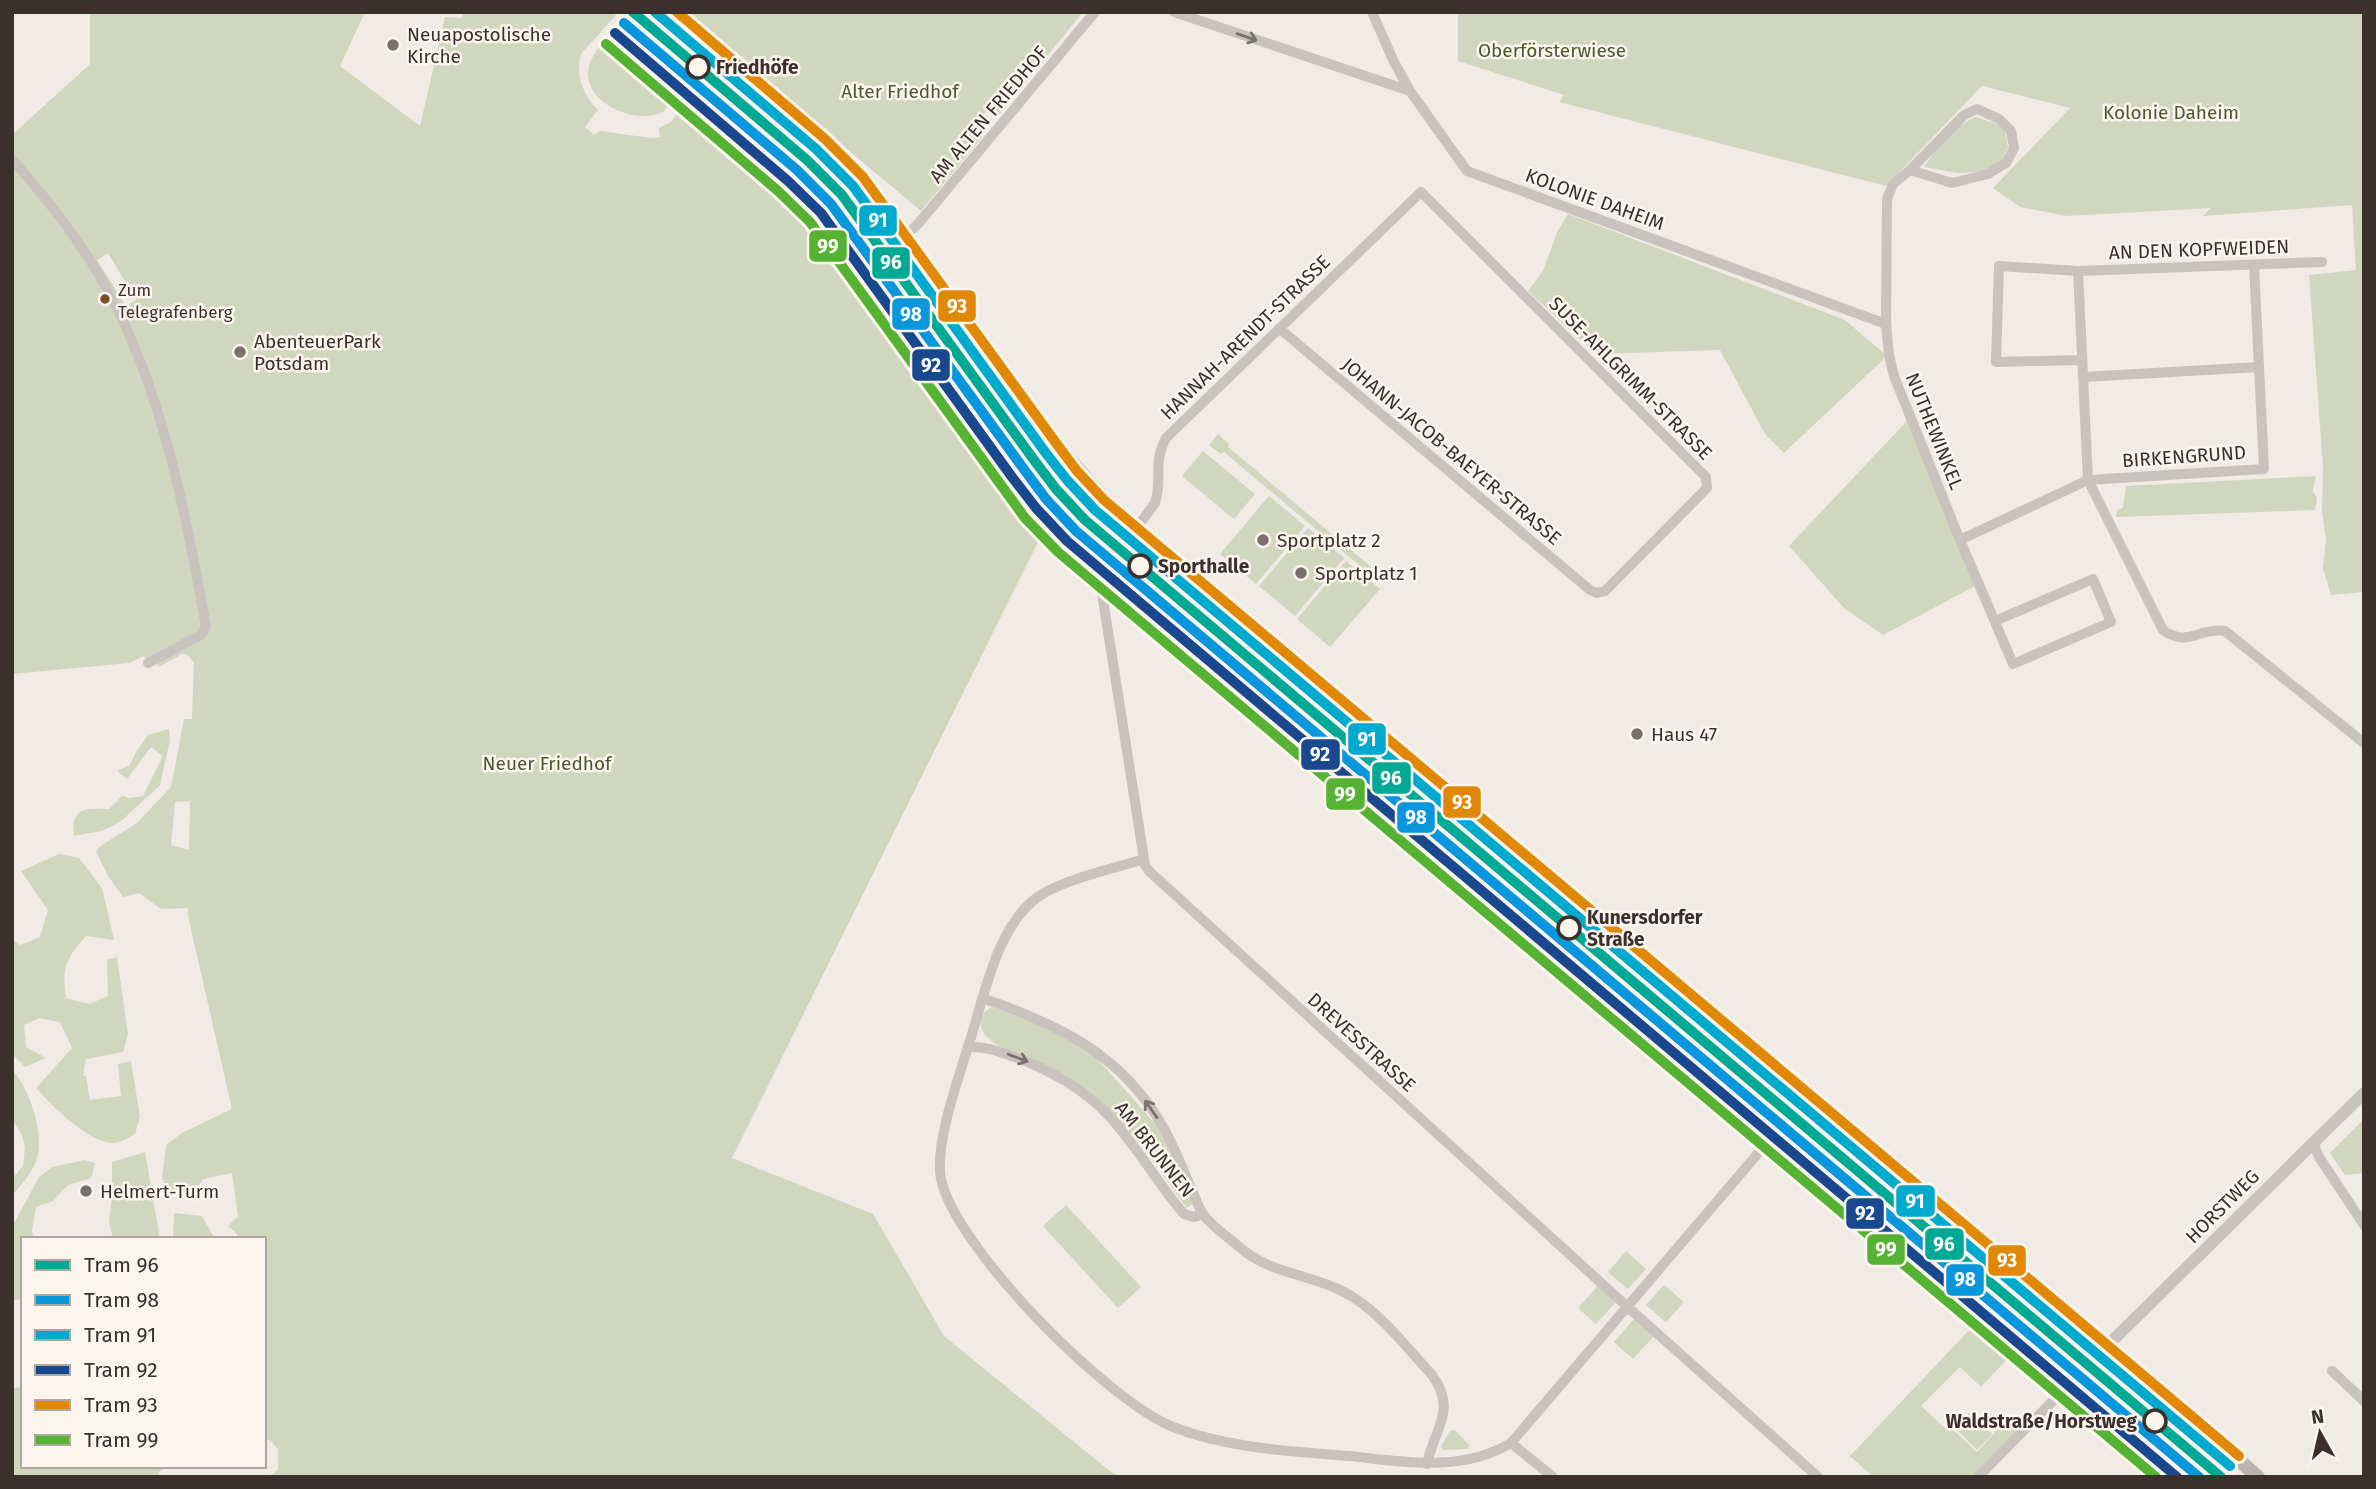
<svg xmlns="http://www.w3.org/2000/svg" width="2376" height="1489" font-family="'Fira Sans',sans-serif">
	<style>
		.green { fill: #d1d6bf; fill-rule: evenodd }
		.lines { fill: none; stroke-linecap: round; stroke-linejoin: round }
		.minor { stroke: #c9c3be; stroke-width: 10 }
		.tertiary { stroke: #c9c3be; stroke-width: 12 }
		.secondary { stroke: #bab3ae; stroke-width: 14 }
		.tram { stroke: #b1aca8; stroke-width: 2 }
		.tram-1-casing { stroke: #fbf5ee; stroke-width: 16 }
		.tram-2-casing { stroke: #fbf5ee; stroke-width: 16 }
		.tram-3-casing { stroke: #fbf5ee; stroke-width: 16 }
		.tram-4-casing { stroke: #fbf5ee; stroke-width: 16 }
		.tram-5-casing { stroke: #fbf5ee; stroke-width: 16 }
		.tram-6-casing { stroke: #fbf5ee; stroke-width: 16 }
		.tram-1 { stroke: #00a995; stroke-width: 10 }
		.tram-2 { stroke: #0896dd; stroke-width: 10 }
		.tram-3 { stroke: #00a9ce; stroke-width: 10 }
		.tram-4 { stroke: #19488e; stroke-width: 10 }
		.tram-5 { stroke: #e18806; stroke-width: 10 }
		.tram-6 { stroke: #56b232; stroke-width: 10 }
		.oneway { stroke: #7b726d }
		.poi-dot { fill: #7a716c; stroke: #fbf5ee; stroke-width: 2.5 }
		.stop-dot { fill: #fbf5ee; stroke: #3b302b; stroke-width: 3.5 }
		.bus-dot { fill: #7a4b2a; stroke: #fbf5ee; stroke-width: 2.5 }
		.labels { text-anchor: middle; stroke-width: 5; stroke-linejoin: round; paint-order: stroke }
		.bus-label { font-size: 17px; fill: #3b302b; stroke: #fbf5ee; text-anchor: start }
		.poi-label { font-size: 19px; fill: #3b302b; stroke: #fbf5ee; text-anchor: start }
		.park-label { font-size: 19px; fill: #4a5a2e; stroke: #fbf5ee }
		.stop-label { font-size: 19px; font-weight: bold; fill: #3b302b; stroke: #fbf5ee; text-anchor: start }
		.street-label { font-size: 19px; fill: #3b302b; stroke: #fbf5ee }
		.line-badge { stroke: #fbf5ee; stroke-width: 2.5 }
		.badge-label { font-size: 19px; text-anchor: middle; font-weight: bold; fill: #fff }
	</style>
	<rect width="100%" height="100%" fill="#f0ebe5"/>
	<g class="green">
		<path d="M90 12H365L340 66 420 126 445 17 462 18 464 12H612L616 15 581 54C575 76 583 94 598 110L585 127 594 135 600 131 651 138 660 137 659 128 671 122 700 85 806 175 834 207 1062 521 1047 524 732 1158 873 1214 944 1336 1111 1472 1122 1477H268L278 1470V1449L270 1440H264V1239H237V1234L228 1226 238 1216 232 1173 203 1179 193 1194 168 1192 162 1178 166 1145 182 1133 232 1109 188 916V908L161 909 139 893 123 897 108 876 96 851 102 845 137 823 171 787 184 719H192L194 663 189 656 182 654 159 667 155 661 148 664 144 656 129 663 12 674V135L90 64ZM108 253 136 300 126 306 97 260ZM190 801 189 850 171 845 175 802Z"/>
		<path d="M683 12H1083L998 116 989 108 972 129 982 137 921 211Z"/>
		<path d="M1458 12H2363L2364 592 2331 595 2323 569 2326 539 2322 512 2323 467 2309 275 2356 270 2352 205 2203 216 2211 208 2067 216 2020 207 1993 188 2070 108 1982 86 1886 186 1559 102 1564 95 1458 61Z"/>
		<path d="M622 20 691 77 663 112C634 126 579 101 589 65 595 48 611 34 622 20Z"/>
		<path d="M1976 117 1995 123 2005 131 2008 147 2002 160 1983 172 1958 173 1924 167C1937 147 1953 126 1976 117Z"/>
		<path d="M1568 214 1845 320 1887 356 1784 453 1765 434 1720 350 1596 354 1528 291 1543 271 1557 232Z"/>
		<path d="M1907 421 1977 585 1883 635 1845 609 1789 546Z"/>
		<path d="M1218 434 1229 444 1228 447 1382 576 1378 581 1224 452 1221 454 1209 445Z"/>
		<path d="M1203 451 1255 494 1234 519 1182 476Z"/>
		<path d="M2316 476 2313 491 2317 498 2315 510 2116 517 2117 510 2123 508 2126 486Z"/>
		<path d="M1269 496 1305 526 1256 584 1220 554Z"/>
		<path d="M1308 528 1344 558 1295 616 1259 586Z"/>
		<path d="M1346 561 1380 589 1330 647 1297 619Z"/>
		<path d="M169 729 170 740 160 785 120 822 102 831 74 836C70 807 86 808 109 809L122 796 129 798 143 796 163 756 151 747 127 779 117 771 130 765 135 754 148 735Z"/>
		<path d="M59 854 79 858 102 888 114 940 86 936C65 960 62 967 66 998L89 1004 108 996 107 960 117 957 128 1034 123 1052 86 1059 83 1075 86 1076 90 1100 121 1096 118 1064 131 1061 140 1117 135 1134C129 1137 120 1143 114 1143 91 1145 50 1104 36 1088L72 1048 60 1022 39 1018 24 1025 26 1047 46 1058 25 1067 12 1054V939L20 945 40 937 48 910 21 871Z"/>
		<path d="M992 1007 1051 1029 1093 1054 1158 1127 1194 1203 1187 1208C1155 1165 1126 1118 1081 1088 1067 1078 1050 1069 1035 1061 1020 1054 998 1049 987 1037 977 1027 979 1013 992 1007Z"/>
		<path d="M12 1070C30 1088 47 1140 35 1164 30 1175 20 1186 12 1196V1179L23 1166 25 1148 22 1135 12 1119Z"/>
		<path d="M2364 1119V1165L2362 1168 2364 1173 2345 1175 2330 1153Z"/>
		<path d="M145 1152 160 1239H113L109 1222 112 1196V1162Z"/>
		<path d="M85 1160 95 1163 91 1178 68 1185 53 1201 36 1207 32 1232 34 1239H23V1299L15 1300 12 1297V1227L39 1177 52 1167Z"/>
		<path d="M1066 1205 1141 1287 1118 1308 1043 1226Z"/>
		<path d="M174 1213 202 1216 215 1239H173Z"/>
		<path d="M1626 1251 1646 1269 1628 1289 1608 1272Z"/>
		<path d="M1664 1285 1684 1302 1666 1322 1646 1305Z"/>
		<path d="M1598 1286 1616 1302 1596 1324 1578 1308Z"/>
		<path d="M1992 1306 2028 1337 1981 1387 1960 1367 1921 1406 1946 1429 1949 1426 1977 1452 2006 1420 2017 1432 1975 1477H1873L1850 1456Z"/>
		<path d="M1634 1319 1654 1336 1633 1359 1614 1342Z"/>
		<path d="M23 1386V1466H166L159 1472V1477H12V1389Z"/>
		<path d="M1970 1412 1992 1434 1977 1450 1954 1427Z"/>
		<path d="M1455 1430 1470 1446 1467 1449 1443 1450 1441 1446 1450 1431Z"/>
	</g>
	<g class="lines">
		<g class="minor">
			<path d="M1174 12 1410 91"/>
			<path d="M1372 12 1394 62 1410 91 1467 171 1886 324"/>
			<path d="M12 159C50 203 85 246 111 297 163 394 187 519 206 627L201 635 148 663"/>
			<path d="M1910 170 1964 115 1977 109 1999 119 2011 131 2014 148 2006 163 1988 174 1952 183 1910 170 1893 184 1887 199 1886 324 1889 355 1894 376 1960 540 2013 664 2111 622 2093 579 1995 621"/>
			<path d="M906 235 918 224 1095 12"/>
			<path d="M2078 271 2088 480 2163 630C2188 648 2199 627 2225 631L2364 743"/>
			<path d="M1280 329 1590 590 1597 593 1605 591 1707 488 1706 477 1421 192 1166 438C1152 464 1163 479 1155 503L1102 575 1101 587 1145 865 1149 871 1622 1302 1818 1477"/>
			<path d="M2082 360 1996 362 1999 266 2078 271 2322 262"/>
			<path d="M2083 377 2259 367"/>
			<path d="M1960 540 2088 480 2264 469 2254 265"/>
			<path d="M1113 560 1327 743 2080 1373 2208 1477"/>
			<path d="M1144 859C1113 869 1073 877 1044 893 1000 918 986 988 972 1034 961 1072 934 1142 941 1179 956 1249 1108 1401 1173 1427 1233 1450 1296 1451 1359 1457 1411 1463 1464 1471 1511 1443L1783 1124"/>
			<path d="M982 998C1058 1024 1123 1055 1163 1127 1175 1148 1184 1172 1194 1195 1197 1201 1199 1209 1203 1214 1211 1226 1227 1236 1238 1246 1271 1275 1308 1273 1344 1292 1380 1311 1405 1346 1432 1375 1458 1410 1434 1429 1427 1464"/>
			<path d="M968 1047C987 1046 1002 1053 1020 1059 1052 1071 1086 1091 1109 1116 1137 1146 1157 1183 1184 1214L1194 1217 1203 1214"/>
			<path d="M2313 1142 2319 1157 2364 1225"/>
			<path d="M2332 1371 2364 1401"/>
			<path d="M1511 1443 1553 1477"/>
			<path d="M1978 1477 2107 1346"/>
		</g>
		<path class="tertiary" d="M2107 1346 2364 1093"/>
		<path class="secondary" d="M660 12C739 78 827 140 893 220 921 254 945 292 970 328 1021 399 1071 468 1134 529L1407 765 1892 1172 2137 1370 2258 1477"/>
		<path class="tram" d="M1222 631 1250 659"/>
		<g class="tram-1-casing">
			<path id="tram-1" d="M633 12 807 160 842 195 1034 460 1056 489 1085 520 2221 1477"/>
		</g>
		<g class="tram-2-casing">
			<path id="tram-2" d="M624 23 797 170 831 204 1023 468 1046 499 1076 531 2199 1477"/>
		</g>
		<g class="tram-3-casing">
			<path id="tram-3" d="M655 12 816 149 853 186 1045 452 1067 480 1095 510 2230 1466"/>
		</g>
		<g class="tram-4-casing">
			<path id="tram-4" d="M615 33 788 181 821 213 1012 477 1036 508 1067 541 2177 1477"/>
		</g>
		<g class="tram-5-casing">
			<path id="tram-5" d="M677 12 825 139 863 177 1056 443 1077 471 1104 500 2239 1456"/>
		</g>
		<g class="tram-6-casing">
			<path id="tram-6" d="M606 44 778 191 810 222 1001 485 1025 518 1058 552 2156 1477"/>
		</g>
		<use href="#tram-1" class="tram-1"/>
		<use href="#tram-2" class="tram-2"/>
		<use href="#tram-3" class="tram-3"/>
		<use href="#tram-4" class="tram-4"/>
		<use href="#tram-5" class="tram-5"/>
		<use href="#tram-6" class="tram-6"/>
	</g>
	<defs><path id="oneway-shaft" d="M-6 0H5M1.5-3L5.5 0L1.5 3" fill="none" stroke-width="1.6" stroke-linecap="round" stroke-linejoin="round" transform="scale(1.75)"/></defs>
	<g class="oneway">
		<use href="#oneway-shaft" transform="translate(1247 37) rotate(19)"/>
		<use href="#oneway-shaft" transform="translate(1018 1058) rotate(21)"/>
		<use href="#oneway-shaft" transform="translate(1151 1109) rotate(-125)"/>
	</g>
	<g class="poi-dot">
		<circle cx="393" cy="45" r="7"/>
		<circle cx="240" cy="352" r="7"/>
		<circle cx="1263" cy="540" r="7"/>
		<circle cx="1301" cy="573" r="7"/>
		<circle cx="1637" cy="734" r="7"/>
		<circle cx="86" cy="1191" r="7"/>
	</g>
	<g class="stop-dot">
		<circle cx="698" cy="67" r="11"/>
		<circle cx="1140" cy="566" r="11"/>
		<circle cx="1569" cy="928" r="11"/>
		<circle cx="2155" cy="1421" r="11"/>
	</g>
	<circle class="bus-dot" cx="105" cy="299" r="6"/>
	<g class="labels">
		<g class="bus-label">
			<text x="118" y="296">Zum<tspan x="118" dy="22">Telegrafenberg</tspan></text>
		</g>
		<g class="poi-label">
			<text x="407" y="41">Neuapostolische<tspan x="407" dy="22">Kirche</tspan></text>
			<text x="254" y="348">AbenteuerPark<tspan x="254" dy="22">Potsdam</tspan></text>
			<text x="1277" y="547">Sportplatz 2</text>
			<text x="1315" y="580">Sportplatz 1</text>
			<text x="1651" y="741">Haus 47</text>
			<text x="100" y="1198">Helmert-Turm</text>
		</g>
		<g class="park-label">
			<text x="1552" y="57">Oberförsterwiese</text>
			<text x="900" y="98">Alter Friedhof</text>
			<text x="2171" y="119">Kolonie Daheim</text>
			<text x="547" y="770">Neuer Friedhof</text>
		</g>
		<g class="stop-label">
			<text x="716" y="74">Friedhöfe</text>
			<text x="1158" y="573">Sporthalle</text>
			<text x="1587" y="924">Kunersdorfer<tspan x="1587" dy="22">Straße</tspan></text>
			<text x="2137" y="1428" text-anchor="end">Waldstraße/Horstweg</text>
		</g>
		<g class="street-label">
			<text transform="translate(988 114) rotate(-50)" y="7">AM ALTEN FRIEDHOF</text>
			<text transform="translate(1595 199) rotate(20)" y="7">KOLONIE DAHEIM</text>
			<text transform="translate(2199 249) rotate(-2)" y="7">AN DEN KOPFWEIDEN</text>
			<text transform="translate(1245 337) rotate(-44)" y="7">HANNAH-ARENDT-STRASSE</text>
			<text transform="translate(1631 378) rotate(45)" y="7">SUSE-AHLGRIMM-STRASSE</text>
			<text transform="translate(1935 431) rotate(68)" y="7">NUTHEWINKEL</text>
			<text transform="translate(1452 451) rotate(40)" y="7">JOHANN-JACOB-BAEYER-STRASSE</text>
			<text transform="translate(2184 456) rotate(-4)" y="7">BIRKENGRUND</text>
			<text transform="translate(1362 1042) rotate(42)" y="7">DREVESSTRASSE</text>
			<text transform="translate(1155 1149) rotate(52)" y="7">AM BRUNNEN</text>
			<text transform="translate(2222 1206) rotate(-45)" y="7">HORSTWEG</text>
		</g>
	</g>
	<g class="line-badge">
		<rect x="858" y="204" width="40" height="33" rx="7" fill="#00a9ce"/>
		<rect x="808" y="229" width="40" height="34" rx="7" fill="#56b232"/>
		<rect x="871" y="246" width="40" height="34" rx="7" fill="#00a995"/>
		<rect x="937" y="289" width="40" height="34" rx="7" fill="#e18806"/>
		<rect x="891" y="297" width="40" height="34" rx="7" fill="#0896dd"/>
		<rect x="911" y="348" width="40" height="34" rx="7" fill="#19488e"/>
		<rect x="1347" y="722" width="40" height="34" rx="7" fill="#00a9ce"/>
		<rect x="1300" y="738" width="41" height="33" rx="7" fill="#19488e"/>
		<rect x="1371" y="761" width="41" height="34" rx="7" fill="#00a995"/>
		<rect x="1325" y="777" width="41" height="34" rx="7" fill="#56b232"/>
		<rect x="1442" y="785" width="40" height="34" rx="7" fill="#e18806"/>
		<rect x="1396" y="801" width="40" height="33" rx="7" fill="#0896dd"/>
		<rect x="1895" y="1184" width="41" height="34" rx="7" fill="#00a9ce"/>
		<rect x="1845" y="1197" width="40" height="33" rx="7" fill="#19488e"/>
		<rect x="1924" y="1227" width="41" height="34" rx="7" fill="#00a995"/>
		<rect x="1866" y="1233" width="40" height="33" rx="7" fill="#56b232"/>
		<rect x="1987" y="1244" width="40" height="33" rx="7" fill="#e18806"/>
		<rect x="1945" y="1263" width="40" height="34" rx="7" fill="#0896dd"/>
	</g>
	<g class="badge-label">
		<text x="878" y="227">91</text>
		<text x="828" y="253">99</text>
		<text x="891" y="269">96</text>
		<text x="957" y="313">93</text>
		<text x="911" y="321">98</text>
		<text x="931" y="372">92</text>
		<text x="1367" y="746">91</text>
		<text x="1320" y="761">92</text>
		<text x="1391" y="785">96</text>
		<text x="1345" y="801">99</text>
		<text x="1462" y="809">93</text>
		<text x="1416" y="824">98</text>
		<text x="1915" y="1208">91</text>
		<text x="1865" y="1220">92</text>
		<text x="1944" y="1251">96</text>
		<text x="1886" y="1256">99</text>
		<text x="2007" y="1267">93</text>
		<text x="1965" y="1286">98</text>
	</g>
	<rect width="2376" height="1489" fill="none" stroke="#3b302b" stroke-width="28"/>
	<rect x="21" y="1237" width="245" height="231" fill="#fbf5ee" stroke="#aea6a0" stroke-width="2"/>
	<rect x="35" y="1260" width="35" height="10" fill="#00a995" stroke="#aea6a0" stroke-width="2"/>
	<text x="84" y="1272" font-size="21" fill="#3b302b">Tram 96</text>
	<rect x="35" y="1295" width="35" height="10" fill="#0896dd" stroke="#aea6a0" stroke-width="2"/>
	<text x="84" y="1307" font-size="21" fill="#3b302b">Tram 98</text>
	<rect x="35" y="1330" width="35" height="10" fill="#00a9ce" stroke="#aea6a0" stroke-width="2"/>
	<text x="84" y="1342" font-size="21" fill="#3b302b">Tram 91</text>
	<rect x="35" y="1365" width="35" height="10" fill="#19488e" stroke="#aea6a0" stroke-width="2"/>
	<text x="84" y="1377" font-size="21" fill="#3b302b">Tram 92</text>
	<rect x="35" y="1400" width="35" height="10" fill="#e18806" stroke="#aea6a0" stroke-width="2"/>
	<text x="84" y="1412" font-size="21" fill="#3b302b">Tram 93</text>
	<rect x="35" y="1435" width="35" height="10" fill="#56b232" stroke="#aea6a0" stroke-width="2"/>
	<text x="84" y="1447" font-size="21" fill="#3b302b">Tram 99</text>
	<g transform="translate(2320 1433) rotate(352)" stroke="#fbf5ee" stroke-width="5" paint-order="stroke">
	<path d="M0-5L12 26L0 18L-12 26Z" fill="#3b302b"/>
	<text y="-10" font-size="19" font-weight="bold" text-anchor="middle" fill="#3b302b">N</text>
	</g>
</svg>
